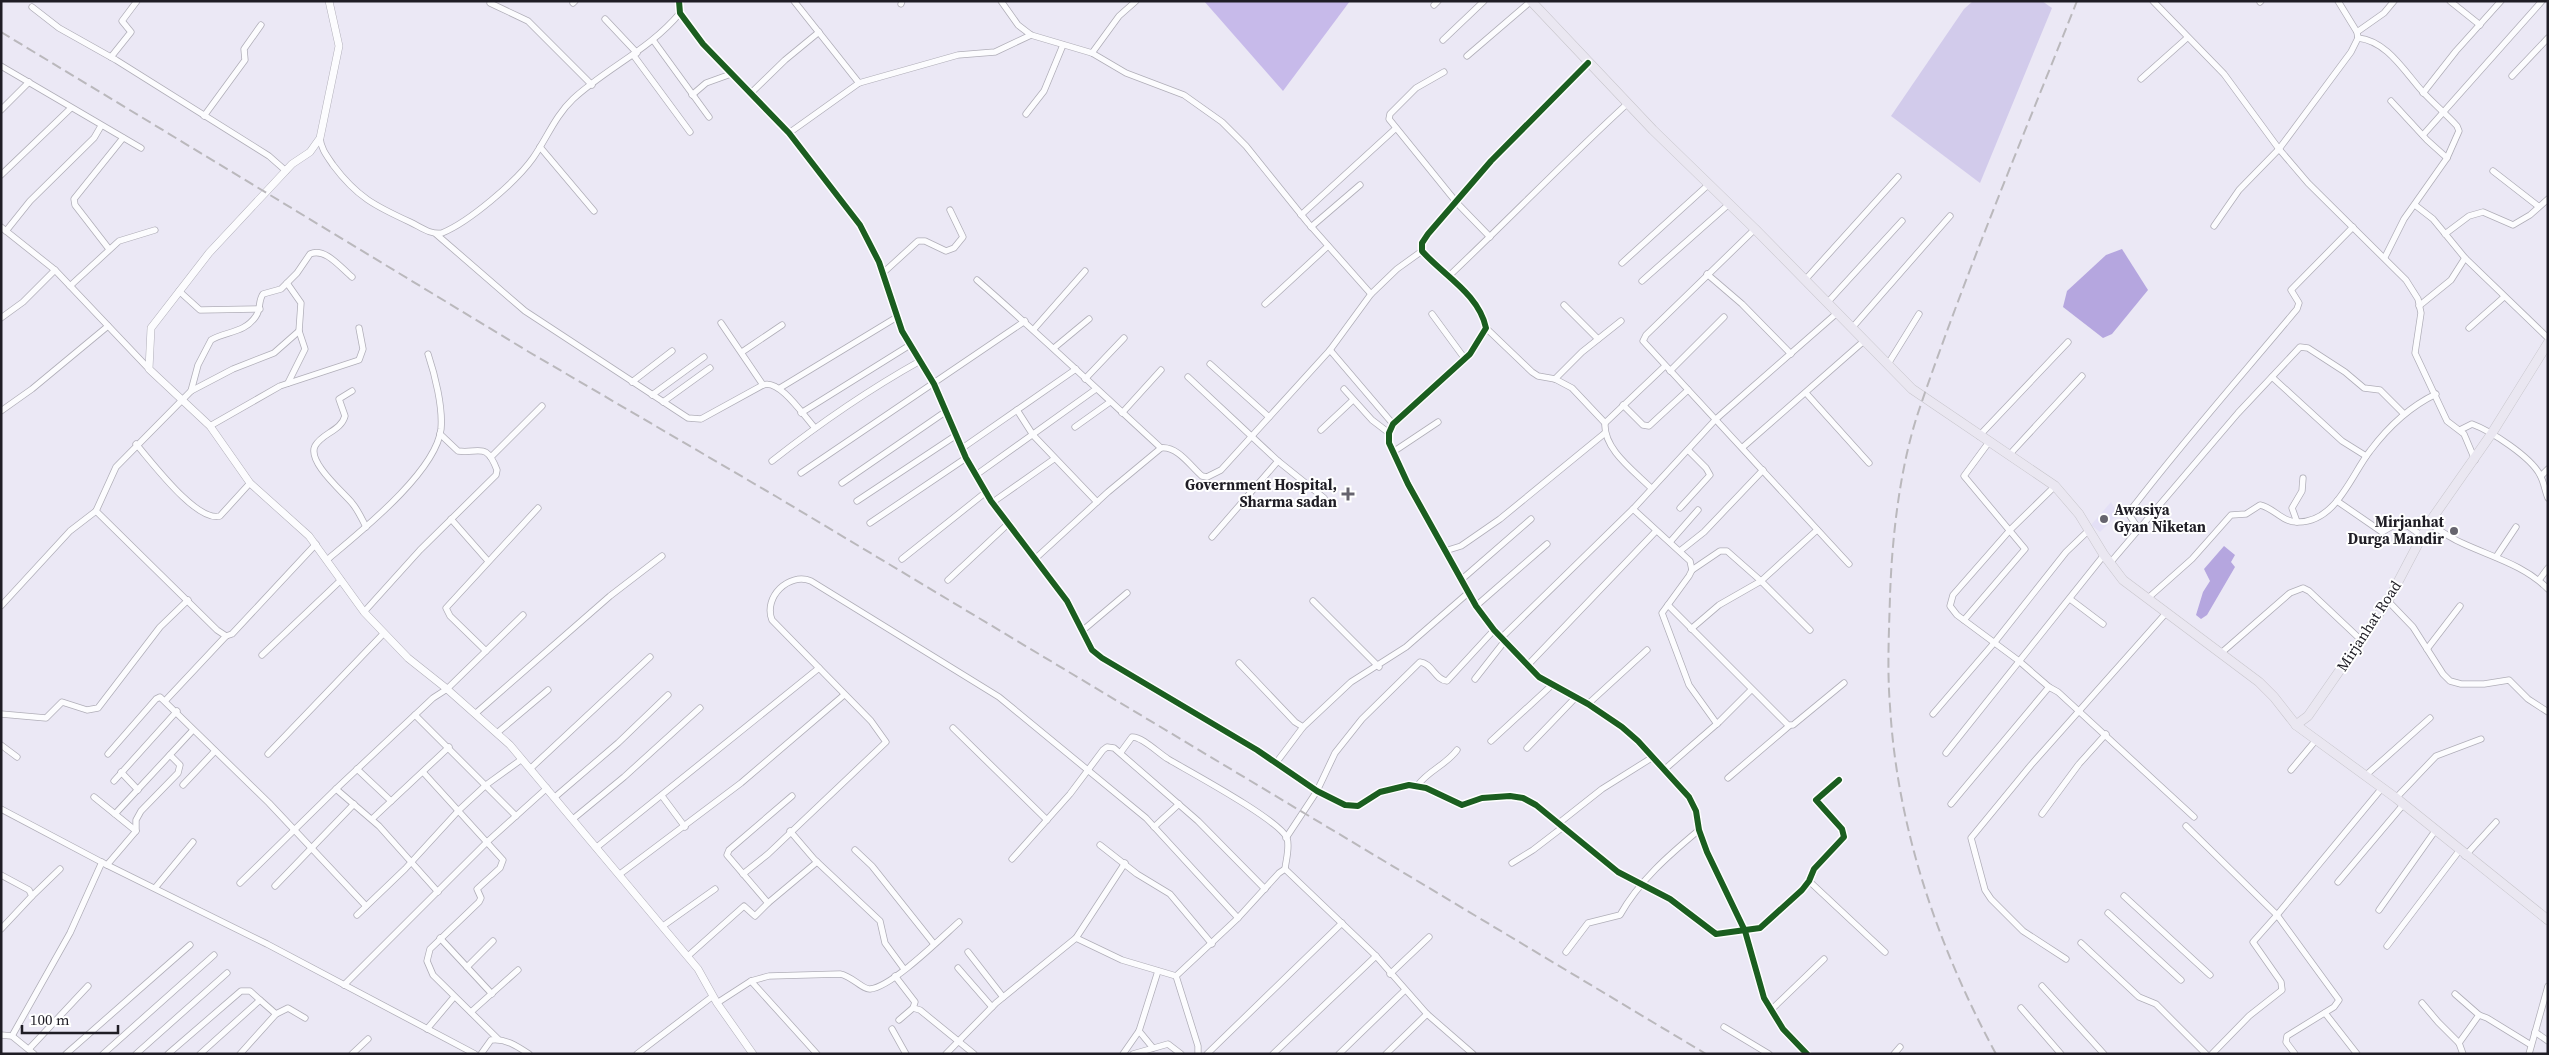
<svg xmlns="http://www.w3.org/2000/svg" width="2549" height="1055" font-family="'Source Serif 4',serif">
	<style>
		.built { fill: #e4e0f6 }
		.green { fill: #d2cbeb }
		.forest { fill: #c7baea }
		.water { fill: #b5a6df }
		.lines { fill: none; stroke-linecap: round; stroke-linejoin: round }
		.minor-casing { stroke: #b0aeb8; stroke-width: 7 }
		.tertiary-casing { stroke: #b0aeb8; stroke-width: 8 }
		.primary-casing { stroke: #c7c5cb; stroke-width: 10 }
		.minor { stroke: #fcfcfe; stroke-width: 5.5 }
		.tertiary { stroke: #fcfcfe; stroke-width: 7 }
		.primary { stroke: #eae7f1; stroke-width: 9 }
		.rail { stroke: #bab8bc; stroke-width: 2; stroke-dasharray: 10 5; stroke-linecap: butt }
		.cycleway-casing { stroke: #fff; stroke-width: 9 }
		.cycleway { stroke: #1b5e20; stroke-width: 6 }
		.poi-dot { fill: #66646e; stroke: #fff; stroke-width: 2 }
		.labels { text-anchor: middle; stroke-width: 4; stroke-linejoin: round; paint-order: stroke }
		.poi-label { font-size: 15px; font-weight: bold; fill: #1f1d25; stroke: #fff; text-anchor: end }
		.street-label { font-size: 15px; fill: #1f1d25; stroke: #fff }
	</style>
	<rect width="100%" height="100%" fill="#ebe8f5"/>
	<path class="built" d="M2111 502 2118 514 2100 532 2091 525Z"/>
	<path class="green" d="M1973 1H2042L2052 8 1980 183 1891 116 1964 9Z"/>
	<path class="forest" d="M1204 1H1350L1283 91Z"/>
	<g class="water">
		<path d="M2122 249 2148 290 2112 334 2103 338 2063 307 2067 291 2106 255Z"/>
		<path d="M2224 546 2235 555 2231 562 2235 567 2207 615 2201 619 2196 615 2203 592 2210 581 2204 569Z"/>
	</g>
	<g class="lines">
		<g class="minor-casing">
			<g id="minor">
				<path d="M679 1 680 13 703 44 789 133 860 225 879 262 902 331 934 384 966 458 991 501 1067 601 1092 650 1102 658 1257 750 1317 791 1345 805 1358 806 1380 792 1409 785 1426 788 1462 805 1482 798 1510 796 1523 798 1536 805 1618 872 1670 899 1716 934 1760 928 1802 890 1809 881 1814 869 1844 837 1842 829 1816 800 1839 780"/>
				<path d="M794 1 859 83"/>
				<path d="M1001 1 1018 25 1031 35 1092 53 1126 73 1184 95 1222 122 1246 146 1308 223 1371 294"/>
				<path d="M2153 1 2224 74 2279 149 2308 183 2406 280 2418 299 2421 313 2415 353 2447 421 2464 434 2475 460"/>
				<path d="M2450 1 2480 25"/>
				<path d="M2260 2 2261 1"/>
				<path d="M490 3 528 21 592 85"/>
				<path d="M573 3 575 1"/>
				<path d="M901 4 902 1"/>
				<path d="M1434 5 1438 1"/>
				<path d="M32 7 59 28 116 60 269 156 286 171"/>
				<path d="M605 19 637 53"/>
				<path d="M2357 32 2384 13 2394 1"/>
				<path d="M2358 38C2387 41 2404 71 2422 91 2433 103 2446 114 2457 126L2459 131 2447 158 2404 219 2385 257"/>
				<path d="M653 40 709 117"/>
				<path d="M1443 40 1484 1"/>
				<path d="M1092 53 1119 16 1136 1"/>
				<path d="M634 56 690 132"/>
				<path d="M1467 56 1531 1"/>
				<path d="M111 57 131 32 122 21 137 1"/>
				<path d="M1 66 141 148"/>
				<path d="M1444 72 1416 88 1390 114 1389 119 1457 203 1490 237"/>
				<path d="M2512 76 2548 38"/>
				<path d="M2141 79 2187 38"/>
				<path d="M751 93 785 60 819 32"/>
				<path d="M2423 93 2456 51 2501 1"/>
				<path d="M692 95 706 83 731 74"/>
				<path d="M2391 101 2427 140 2447 158"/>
				<path d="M1 110 29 82"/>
				<path d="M1026 114 1044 91 1063 45"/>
				<path d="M204 116 245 60 244 49 261 25"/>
				<path d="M789 133 859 83 958 55 995 52 1031 35"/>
				<path d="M2423 135 2542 1"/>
				<path d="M320 138C321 149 327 156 333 165 357 197 375 206 410 222 421 227 430 235 442 233 469 222 516 182 533 158 547 138 555 116 573 99 608 67 649 50 680 13"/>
				<path d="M540 147 594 211"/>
				<path d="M2493 171 2538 206"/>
				<path d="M1 175 71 108"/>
				<path d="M2415 205 2433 219 2465 258 2548 338"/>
				<path d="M1301 215 1395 129"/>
				<path d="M2214 226 2239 190 2279 149 2351 52 2358 38 2357 32 2338 1"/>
				<path d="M1 227 55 270 149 369"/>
				<path d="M1311 227 1360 185"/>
				<path d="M1755 229 1646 335 1643 341 1849 564"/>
				<path d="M6 231 30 201 94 138 101 126"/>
				<path d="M436 234 525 311 688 418 701 419 763 385C779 378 804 416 815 428"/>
				<path d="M2445 234 2469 216 2483 212 2513 225 2530 215 2548 199"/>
				<path d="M109 249 75 205 74 199 123 138"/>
				<path d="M1622 263 1708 185"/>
				<path d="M883 273 918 241H925L946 251 954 248 963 237 950 210"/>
				<path d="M1707 274 1742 304 1791 354"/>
				<path d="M1450 275C1510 218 1567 159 1628 103"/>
				<path d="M977 280C1040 335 1100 392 1161 448"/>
				<path d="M1805 280 1898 177"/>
				<path d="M1642 281 1729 204"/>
				<path d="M287 283 301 303 299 331 305 349 288 383"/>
				<path d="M70 286 119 241 155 230"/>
				<path d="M179 291 200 310 260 309"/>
				<path d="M1827 303 1902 221"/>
				<path d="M1265 304 1328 246"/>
				<path d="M1564 305 1598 339"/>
				<path d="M2419 306 2451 280 2465 258"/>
				<path d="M1432 314 1465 359"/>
				<path d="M1 318 23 302 55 270"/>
				<path d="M721 323 763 385"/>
				<path d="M1486 328 1532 372 1538 376 1555 379 1572 388 1605 423C1603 449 1634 471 1651 488"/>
				<path d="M1852 328 1950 216"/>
				<path d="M2469 328 2504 297"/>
				<path d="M1034 329 1085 271"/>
				<path d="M1054 348 1089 319"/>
				<path d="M1330 350 1393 424"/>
				<path d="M742 352 782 325"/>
				<path d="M1210 364 1269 417"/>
				<path d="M1888 364 1919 314"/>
				<path d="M1670 371 1724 317"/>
				<path d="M1188 377 1278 461 1324 498"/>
				<path d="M2272 377 2342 441 2366 456"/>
				<path d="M1085 379 1124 338"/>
				<path d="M1555 379 1582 352 1621 321"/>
				<path d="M632 382 672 351"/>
				<path d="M780 388 897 317"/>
				<path d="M1344 389 1372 420 1389 433"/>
				<path d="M191 391 233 369 274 353 299 331"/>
				<path d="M352 391 339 399 345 416C341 431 322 433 315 446 307 462 343 492 352 503 358 510 362 519 366 527"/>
				<path d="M1806 393 1869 463"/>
				<path d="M652 395 704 357"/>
				<path d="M663 402 710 368"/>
				<path d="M1623 405 1643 425 1649 426 1688 390"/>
				<path d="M1017 410 1033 435 1097 502"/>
				<path d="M1 411 32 389 108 326"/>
				<path d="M801 413 910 345"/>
				<path d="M1122 413 1161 370"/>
				<path d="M1605 423 1665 366"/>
				<path d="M210 426 280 386 359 360 363 349 359 328"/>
				<path d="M1075 427 1110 402"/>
				<path d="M1321 430 1353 400"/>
				<path d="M2460 430 2472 424C2491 431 2531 457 2540 475 2544 482 2545 491 2548 498"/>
				<path d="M1979 436 2068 342"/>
				<path d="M136 444C151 461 197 523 220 516L250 483"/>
				<path d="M1743 447 1865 340"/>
				<path d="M961 449 1076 369"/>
				<path d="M1393 452 1438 422"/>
				<path d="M2010 454 2082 376"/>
				<path d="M491 457 542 406"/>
				<path d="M772 461C819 424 868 390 920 361"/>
				<path d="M801 473 1025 321"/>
				<path d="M976 475 1096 389"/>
				<path d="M2541 476 2548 469"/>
				<path d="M842 483 945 412"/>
				<path d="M857 501 955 436"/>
				<path d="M2337 501 2382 532 2401 521 2422 536"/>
				<path d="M993 502 1054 459"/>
				<path d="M1680 508 1710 475 1706 468 1688 450"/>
				<path d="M1633 509 1690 561 1692 570 1689 576 1662 613 1689 685 1717 724"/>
				<path d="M96 511 217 630 226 636 232 634 316 544"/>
				<path d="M451 519 488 561"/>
				<path d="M2297 522 2292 508 2302 491 2303 478"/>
				<path d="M870 523 966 458"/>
				<path d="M2429 523C2439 530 2450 538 2462 543 2492 557 2524 565 2548 589"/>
				<path d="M2138 528 2130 516 2133 507C2185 439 2242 375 2297 309L2299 303 2291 290 2353 227"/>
				<path d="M1212 537 1278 461"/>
				<path d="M1670 542 1698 510"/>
				<path d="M1445 551 1461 546 1500 519 1605 433"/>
				<path d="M1680 551 1704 532 1763 470"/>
				<path d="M2496 557 2516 527"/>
				<path d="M1036 558 1108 492 1161 448C1178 446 1191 467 1202 476L1207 477 1221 470 1330 350 1371 294 1397 269 1422 251"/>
				<path d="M328 559C360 532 436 472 441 429 443 407 435 375 428 354"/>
				<path d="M902 559 986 492"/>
				<path d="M2110 563 2238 413 2300 347 2308 348 2345 372 2364 388 2380 390 2404 414"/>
				<path d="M1692 570 1720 551H1727L1761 581 1810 630"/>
				<path d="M948 580 1009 523"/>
				<path d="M1461 580 1531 519"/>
				<path d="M2539 580 2548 568"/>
				<path d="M2070 599 2103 624"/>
				<path d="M2147 599 2192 559 2231 515 2246 514 2260 505C2274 508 2282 522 2297 522 2336 523 2351 475 2370 451 2388 427 2409 407 2436 394"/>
				<path d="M1313 601 1379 667"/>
				<path d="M2388 601 2413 627 2443 674 2450 681 2461 684H2484L2509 680 2528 699 2548 712"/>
				<path d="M1668 605 1788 725H1793L1844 683"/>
				<path d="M1 606 70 531 96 511 116 467 191 391 198 365 211 340C227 331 245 333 256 316 261 309 258 301 263 294L281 289 297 273 310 254C325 247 341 268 352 277"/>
				<path d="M1476 606 1547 544"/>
				<path d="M364 612 420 550 496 475 497 470C486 441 479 454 458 451L440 434"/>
				<path d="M1964 620 2025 549 1964 476 1989 442"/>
				<path d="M1691 629 1719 605 1761 581 1817 530"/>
				<path d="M1082 631 1127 593"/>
				<path d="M1501 638 1633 509 1716 419 1837 313"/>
				<path d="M2427 649 2460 606"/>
				<path d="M486 651 450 616 446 608 538 508"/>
				<path d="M2220 654 2290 593 2303 588 2309 591 2361 640"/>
				<path d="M262 655 341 580"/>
				<path d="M1239 663 1295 722 1303 727 1351 682 1406 647 1468 593"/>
				<path d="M1527 666 1656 531"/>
				<path d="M1475 679 1504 642"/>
				<path d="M2049 687 2019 661 1957 615 1950 606 1953 595 2010 530 2055 486"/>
				<path d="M165 701 226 636"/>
				<path d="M1588 704 1647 650"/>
				<path d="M1 714 46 718 62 702 87 710 98 708 160 627 188 600"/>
				<path d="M475 714 610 596 662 556"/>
				<path d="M1933 714 1994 643 2066 552 2089 530"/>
				<path d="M415 715 516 816"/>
				<path d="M953 728 1047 820"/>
				<path d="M497 733 548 690"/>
				<path d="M1491 741 1553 684"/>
				<path d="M1 745 17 757"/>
				<path d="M1527 748 1576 697"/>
				<path d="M1121 752 1132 737C1143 737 1158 753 1168 759 1190 772 1278 819 1287 838 1290 847 1286 860 1285 869"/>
				<path d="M1946 753 2104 555"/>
				<path d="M108 754 156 699 160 697 269 803 366 906"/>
				<path d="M268 754 384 633"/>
				<path d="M1276 763 1303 727"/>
				<path d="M531 768 650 657"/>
				<path d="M357 769 391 801"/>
				<path d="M1665 769 1719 722 1751 690"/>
				<path d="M2291 770 2316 740"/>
				<path d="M121 772 138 790"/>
				<path d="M423 772 503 860 500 868 477 889 481 898 479 902 430 949 427 961 433 975 498 1039"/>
				<path d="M2365 776 2430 718"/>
				<path d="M1728 778 1789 726"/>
				<path d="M114 781 177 711"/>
				<path d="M183 785 215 751"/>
				<path d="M1418 785C1428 771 1446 765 1457 750"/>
				<path d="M336 789 379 826 438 892"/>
				<path d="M662 796 685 827"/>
				<path d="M792 796 729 850 727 855 768 903 817 862"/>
				<path d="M94 797 136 831"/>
				<path d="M555 797 618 743 668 695"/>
				<path d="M2396 798 2436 756 2481 739"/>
				<path d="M1951 804 2049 687 2058 692 2194 817"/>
				<path d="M1 809 107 865 267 944 475 1054"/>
				<path d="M115 814 193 730"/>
				<path d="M2042 814 2079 764 2106 734"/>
				<path d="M372 819 449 747"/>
				<path d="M573 819 624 777 700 708"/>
				<path d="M1559 823 1602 789 1653 757"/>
				<path d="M2186 826 2277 915 2382 788"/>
				<path d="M1154 827 1179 804"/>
				<path d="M790 831 814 859 880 921 885 943 904 969"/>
				<path d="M1286 838 1317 791 1335 753 1362 719 1420 662C1432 663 1435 680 1447 681L1494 630"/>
				<path d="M1100 845 1137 874 1170 894 1212 944"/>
				<path d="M597 847 819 668"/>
				<path d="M855 850 872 866 934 944"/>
				<path d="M2465 856 2496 822"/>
				<path d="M1012 859 1070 794 1103 750 1107 747 1114 748 1198 821 1265 889"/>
				<path d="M1512 863 1533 850 1563 827"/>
				<path d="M107 865 136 831V820L141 811 178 773 180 765 170 755"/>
				<path d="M620 874 741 783 844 695"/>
				<path d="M743 874 768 854 886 742 871 721 772 620C763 597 789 572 811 581L999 697 1146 818 1238 918"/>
				<path d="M1 875 29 890 32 896 1 929"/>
				<path d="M1809 881 1885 952"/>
				<path d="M2338 882 2403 805"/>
				<path d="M240 883 336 789 433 698 447 689 523 615"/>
				<path d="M275 886 354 804"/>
				<path d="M155 888 193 842"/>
				<path d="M32 896 60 869"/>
				<path d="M2124 896 2210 975"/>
				<path d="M2379 910 2435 831"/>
				<path d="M2108 913 2181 980"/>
				<path d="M357 915 405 869 459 810 486 785 522 759"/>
				<path d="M663 926 715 889"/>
				<path d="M440 938 492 994"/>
				<path d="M1076 938 1122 960 1176 976"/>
				<path d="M2081 943 2139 997 2156 1004 2206 1054"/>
				<path d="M2387 946 2459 851"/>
				<path d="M968 952 1003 997"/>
				<path d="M1566 952 1588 923 1620 915C1639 881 1669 855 1699 830"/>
				<path d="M688 956 744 906 755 916 768 903"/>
				<path d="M2066 959 2023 931 1991 899 1985 890 1971 838 2031 765 2167 612"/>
				<path d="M467 967 493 941"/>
				<path d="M958 968 992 1007"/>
				<path d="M1390 974 1429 937"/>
				<path d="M895 976 915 1002 913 1008 899 1020"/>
				<path d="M751 981 817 1054"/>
				<path d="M344 985 487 842 547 788"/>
				<path d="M2042 986 2104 1054"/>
				<path d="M2455 994 2479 1015 2487 1018 2531 1045"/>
				<path d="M717 1003 751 981 769 976 840 974C852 976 863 990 870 989 892 987 942 937 959 922"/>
				<path d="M2422 1003 2438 1022 2459 1043 2463 1054"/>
				<path d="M913 1008 920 1010 974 1054"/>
				<path d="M2021 1008 2061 1054"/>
				<path d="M1771 1010 1824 959"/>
				<path d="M471 1012 518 970"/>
				<path d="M2325 1013 2357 1054"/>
				<path d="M1724 1027 1769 1054"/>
				<path d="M427 1029 454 997"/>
				<path d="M892 1029 906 1054"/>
				<path d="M2535 1032 2548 1041"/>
				<path d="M1 1035 12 1036 34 1054"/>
				<path d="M12 1036 70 933 102 862"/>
				<path d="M2459 1043 2479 1015"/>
				<path d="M1153 1048 1139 1031 1158 971"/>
				<path d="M29 1049 88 986"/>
				<path d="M66 1054 190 945"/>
				<path d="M103 1054 214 955"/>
				<path d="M136 1054 227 973"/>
				<path d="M168 1054 241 991H250L260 1000"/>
				<path d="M200 1054 260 1000 276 1014 288 1008 305 1018"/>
				<path d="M240 1054 276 1014"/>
				<path d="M352 1054 368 1039"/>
				<path d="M481 1054 491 1040C505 1038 517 1046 529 1054"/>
				<path d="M637 1054 713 996"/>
				<path d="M946 1054 996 1003 1076 938 1125 863"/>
				<path d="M1123 1054 1139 1031"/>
				<path d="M1133 1054 1168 1044 1181 1054"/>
				<path d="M1198 1054V1046L1176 976 1238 918 1279 873 1285 869 1376 956 1427 1014 1473 1054"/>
				<path d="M1207 1054 1342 923"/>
				<path d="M1273 1054 1376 956"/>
				<path d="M1339 1054 1404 991"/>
				<path d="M1386 1054 1427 1014"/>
				<path d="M1894 1054 1900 1047"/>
				<path d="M2212 1054 2249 1016 2282 990 2281 982 2253 942 2277 915 2339 1000 2334 1007 2287 1036 2286 1042 2295 1054"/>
				<path d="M2529 1054 2548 986"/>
			</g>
		</g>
		<g class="tertiary-casing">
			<g id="tertiary">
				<path d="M329 1 339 46 320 138 310 152 292 164 209 253 151 328 149 369 210 426 250 483 309 536 364 612 408 658 447 689 510 745 698 969 717 1003 753 1054"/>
				<path d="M1588 63 1491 161 1428 234 1422 243V251C1443 275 1479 294 1486 328L1470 354 1393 424 1389 433V443L1408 484 1476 606 1494 630 1539 677 1588 704 1622 727 1638 741 1689 797 1696 811 1699 830 1707 852 1745 931 1764 998 1783 1029 1807 1054"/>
			</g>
		</g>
		<g class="primary-casing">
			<g id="primary">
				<path d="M1531 1 1653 130 1755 229 1912 389 2055 486 2079 514 2104 555 2123 580 2259 682 2274 697 2296 725 2396 798 2548 920"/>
				<path d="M2296 725 2308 716 2388 601 2429 523 2492 433 2548 343"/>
			</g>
		</g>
		<use href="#minor" class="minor"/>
		<use href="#tertiary" class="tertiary"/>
		<use href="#primary" class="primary"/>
		<g class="rail">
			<path d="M1 32 529 352 777 497 1706 1054"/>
			<path d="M1996 1054C1938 947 1897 828 1890 706 1887 669 1889 633 1890 596 1892 536 1900 466 1919 410 1966 272 2023 137 2077 1"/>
		</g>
		<g class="cycleway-casing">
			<g id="cycleway">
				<path d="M679 1 680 13 703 44 789 133 860 225 879 262 902 331 934 384 966 458 991 501 1067 601 1092 650 1102 658 1257 750 1317 791 1345 805 1358 806 1380 792 1409 785 1426 788 1462 805 1482 798 1510 796 1523 798 1536 805 1618 872 1670 899 1716 934 1760 928 1802 890 1809 881 1814 869 1844 837 1842 829 1816 800 1839 780"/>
				<path d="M1588 63 1491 161 1428 234 1422 243V251C1443 275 1479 294 1486 328L1470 354 1393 424 1389 433V443L1408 484 1476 606 1494 630 1539 677 1588 704 1622 727 1638 741 1689 797 1696 811 1699 830 1707 852 1745 931 1764 998 1783 1029 1807 1054"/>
			</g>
		</g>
		<use href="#cycleway" class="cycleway"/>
	</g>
	<g class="poi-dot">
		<path d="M1345.5 486.5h5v5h5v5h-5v5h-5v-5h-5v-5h5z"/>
		<circle cx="2104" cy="519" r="5"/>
		<circle cx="2454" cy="531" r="5"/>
	</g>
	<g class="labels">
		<g class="poi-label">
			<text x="1337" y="490">Government Hospital,<tspan x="1337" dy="17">Sharma sadan</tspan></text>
			<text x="2114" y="515" text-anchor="start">Awasiya<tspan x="2114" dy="17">Gyan Niketan</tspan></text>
			<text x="2444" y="527">Mirjanhat<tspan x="2444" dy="17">Durga Mandir</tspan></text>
		</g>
		<g class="street-label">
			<text transform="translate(2369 626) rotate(-57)" y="5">Mirjanhat Road</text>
		</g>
	</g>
	<rect width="2549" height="1055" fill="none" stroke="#1f1d25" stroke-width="5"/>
	<path d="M22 1025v8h96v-8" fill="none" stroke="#1f1d25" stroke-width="2.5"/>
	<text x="30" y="1025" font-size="15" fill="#1f1d25" stroke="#ffffff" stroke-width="4" paint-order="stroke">100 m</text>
</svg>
